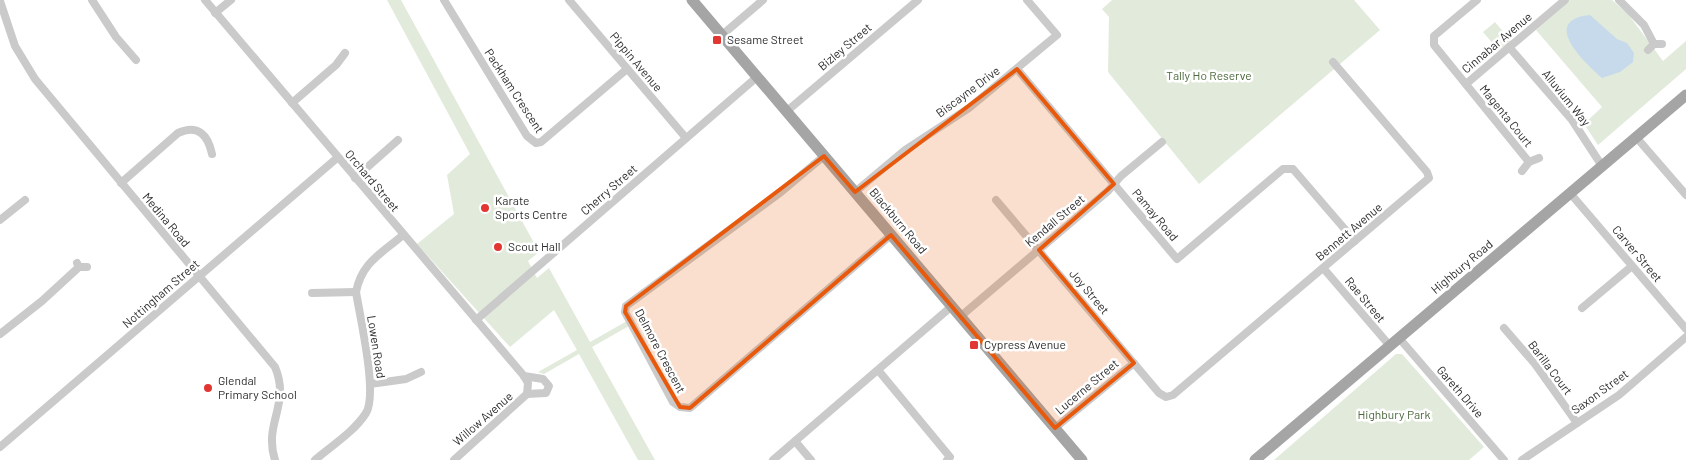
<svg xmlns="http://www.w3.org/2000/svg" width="1686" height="460" font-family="Barlow,sans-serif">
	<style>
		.green { fill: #e2ebdb }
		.water { fill: #c7daeb }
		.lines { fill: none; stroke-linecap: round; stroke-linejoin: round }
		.street { stroke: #cacaca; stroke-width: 8 }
		.primary { stroke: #a5a5a5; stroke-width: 11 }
		.marked { fill: #e8590c; fill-opacity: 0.2; stroke: #e8590c; stroke-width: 4; stroke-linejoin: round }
		.poi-dot { fill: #e23632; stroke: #fff; stroke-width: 2 }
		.labels { text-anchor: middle; stroke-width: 5; stroke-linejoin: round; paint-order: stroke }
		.poi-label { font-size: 12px; fill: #2d2d2d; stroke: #fff; text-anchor: start }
		.street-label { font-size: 12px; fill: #2d2d2d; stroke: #fff }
		.park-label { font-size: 12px; fill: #4c683c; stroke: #fff }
	</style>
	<rect width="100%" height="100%" fill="#fff"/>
	<g class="green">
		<path d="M387 0H401L539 252 528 261 537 278 549 268 590 342 627 321 629 326 592 347 655 460H638L579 354 544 374 538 372 577 350 554 310 510 347 417 244 454 214 447 175 470 154Z"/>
		<path d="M1112 0H1354L1380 30 1199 184 1108 72 1109 17 1102 9Z"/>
		<path d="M1570 0H1612L1628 14 1663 61 1686 41V69L1598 145 1584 124 1602 107 1536 30Z"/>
		<path d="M1495 22 1511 41 1499 51 1483 32Z"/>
		<path d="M1396 354H1402L1484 447 1469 460H1274Z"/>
	</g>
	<path class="water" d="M1590 15 1617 39 1627 43 1634 53 1633 62 1620 72 1602 78C1585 63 1539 20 1590 15Z"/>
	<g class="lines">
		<g class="street">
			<path d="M92 0 116 37 136 60"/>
			<path d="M205 0 524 376 528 383 527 394"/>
			<path d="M444 0 527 136 536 143 541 142 627 69"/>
			<path d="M569 0 686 138"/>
			<path d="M1477 0 1434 36V45L1529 162"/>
			<path d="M1619 0 1644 25 1654 44"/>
			<path d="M0 1 15 46 35 79 275 367C291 405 263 423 275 460"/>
			<path d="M215 13 231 0"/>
			<path d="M722 35 763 0"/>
			<path d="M1509 47 1572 120 1602 166"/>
			<path d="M1648 50 1654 44H1662"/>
			<path d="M1017 69 1177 259 1283 169H1293L1355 241"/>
			<path d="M1466 84 1565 0"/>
			<path d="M292 103 336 65 345 53"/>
			<path d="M787 111 918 0"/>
			<path d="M1636 137 1686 195"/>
			<path d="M824 156 781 192 626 306 625 312 673 402 680 407 690 408 891 235"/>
			<path d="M1522 171 1529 162 1539 158"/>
			<path d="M355 178 398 140"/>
			<path d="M121 183 178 133C198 124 208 135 212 154"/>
			<path d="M855 192 905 150 969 108 1057 35 1027 0"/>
			<path d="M1570 193 1686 329"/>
			<path d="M996 200 1159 393 1166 397 1173 395 1429 178 1427 172 1333 62"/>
			<path d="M0 220 25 200"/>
			<path d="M77 263 79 267H87"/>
			<path d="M1324 269 1390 346"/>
			<path d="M312 293 356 292"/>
			<path d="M1582 308 1632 266"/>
			<path d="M961 316 1108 191 1121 176 1162 142"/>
			<path d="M476 320 757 77"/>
			<path d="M1504 328 1535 364 1577 423"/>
			<path d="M0 334 42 301 79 267"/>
			<path d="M1399 338 1504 460"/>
			<path d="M878 370 950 457 947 460"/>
			<path d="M524 376 543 379 549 386 546 393 527 394"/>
			<path d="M370 384 406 379 421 372"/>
			<path d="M1055 428 1134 363"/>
			<path d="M795 441 811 460"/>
			<path d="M0 447 337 158"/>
			<path d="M315 460C331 446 354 432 366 413 378 394 360 317 356 292 362 262 381 254 403 235"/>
			<path d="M454 460 527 394"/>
			<path d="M773 460 952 306"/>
			<path d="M1522 460 1619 395 1686 337"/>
		</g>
		<g class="primary">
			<path d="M692 0 1082 460"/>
			<path d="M1255 460 1686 95"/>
		</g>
	</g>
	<path class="marked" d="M1017 69 1114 184 1039 250 1134 363 1055 428 891 235 690 408 680 407 625 312 626 306 824 156 855 192Z"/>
	<g class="poi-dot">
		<rect x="712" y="35" width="10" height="10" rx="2.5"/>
		<circle cx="485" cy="208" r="5"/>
		<circle cx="498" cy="247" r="5"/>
		<rect x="969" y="340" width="10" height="10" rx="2.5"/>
		<circle cx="208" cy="388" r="5"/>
	</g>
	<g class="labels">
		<g class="poi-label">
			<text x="727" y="44">Sesame Street</text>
			<text x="495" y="205">Karate<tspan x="495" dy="14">Sports Centre</tspan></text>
			<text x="508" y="251">Scout Hall</text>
			<text x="984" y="349">Cypress Avenue</text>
			<text x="218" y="385">Glendal<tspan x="218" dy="14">Primary School</tspan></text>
		</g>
		<g class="street-label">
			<text transform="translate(1497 43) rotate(-40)" y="4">Cinnabar Avenue</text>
			<text transform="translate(845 47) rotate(-40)" y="4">Bizley Street</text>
			<text transform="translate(636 62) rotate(50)" y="4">Pippin Avenue</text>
			<text transform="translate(514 91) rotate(57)" y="4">Packham Crescent</text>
			<text transform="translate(968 92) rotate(-37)" y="4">Biscayne Drive</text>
			<text transform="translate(1566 98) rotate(51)" y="4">Alluvium Way</text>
			<text transform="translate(1506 116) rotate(51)" y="4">Magenta Court</text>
			<text transform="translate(372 181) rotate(50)" y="4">Orchard Street</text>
			<text transform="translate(609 190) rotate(-41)" y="4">Cherry Street</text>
			<text transform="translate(1155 215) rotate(50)" y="4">Pamay Road</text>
			<text transform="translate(166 220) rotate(50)" y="4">Medina Road</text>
			<text transform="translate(898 221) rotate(50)" y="4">Blackburn Road</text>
			<text transform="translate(1055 221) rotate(-40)" y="4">Kendall Street</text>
			<text transform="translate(1349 232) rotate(-40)" y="4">Bennett Avenue</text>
			<text transform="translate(1637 254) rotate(50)" y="4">Carver Street</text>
			<text transform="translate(1462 267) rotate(-40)" y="4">Highbury Road</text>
			<text transform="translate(1089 292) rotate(50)" y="4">Joy Street</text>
			<text transform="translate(161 294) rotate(-41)" y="4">Nottingham Street</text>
			<text transform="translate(1365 300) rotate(50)" y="4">Rae Street</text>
			<text transform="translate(376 347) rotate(81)" y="4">Lowen Road</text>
			<text transform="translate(660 351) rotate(62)" y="4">Delmore Crescent</text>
			<text transform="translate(1550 368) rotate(53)" y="4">Barilla Court</text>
			<text transform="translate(1087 387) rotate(-40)" y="4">Lucerne Street</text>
			<text transform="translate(1460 392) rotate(49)" y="4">Gareth Drive</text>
			<text transform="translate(1600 392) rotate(-36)" y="4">Saxon Street</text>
			<text transform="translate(483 419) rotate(-41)" y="4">Willow Avenue</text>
		</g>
		<g class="park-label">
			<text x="1209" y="80">Tally Ho Reserve</text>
			<text x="1394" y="419">Highbury Park</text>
		</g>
	</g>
</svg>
